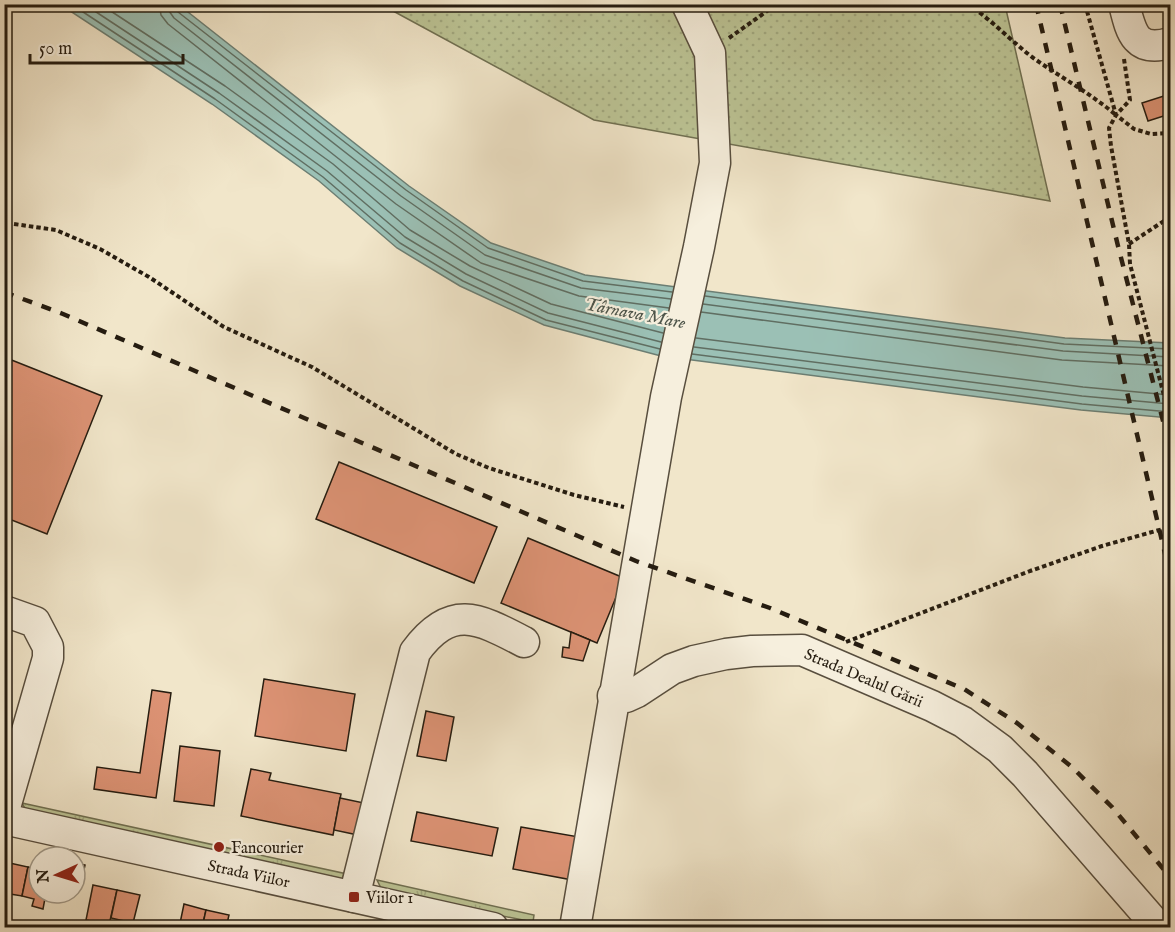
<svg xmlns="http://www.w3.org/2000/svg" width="1175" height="932" font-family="'IM FELL English',serif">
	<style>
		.grass { fill: url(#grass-tufts); stroke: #707052; stroke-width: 1.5 }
		.garden { fill: url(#garden-dots); stroke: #707052; stroke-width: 1.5 }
		.water { fill: #9bc0b5; stroke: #6c7e73; stroke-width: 1.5 }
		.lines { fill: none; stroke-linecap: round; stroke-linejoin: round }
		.shore { stroke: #606e62; stroke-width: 1.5 }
		.building { fill: #dd9375; stroke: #251c10; stroke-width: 1.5 }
		.minor-casing { stroke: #584e3e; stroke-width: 33 }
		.path { stroke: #251c10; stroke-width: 4; stroke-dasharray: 4.5 3; stroke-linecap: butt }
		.minor { stroke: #f6efdd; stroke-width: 30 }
		.rail { stroke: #251c10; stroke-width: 4.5; stroke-dasharray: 10 10; stroke-linecap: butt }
		.poi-dot { fill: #8f2418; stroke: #f6efdd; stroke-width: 2 }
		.labels { text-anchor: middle; stroke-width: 4.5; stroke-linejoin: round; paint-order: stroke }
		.street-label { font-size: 16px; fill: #251c10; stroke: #f6efdd }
		.poi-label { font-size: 16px; fill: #251c10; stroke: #f6efdd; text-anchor: start }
		.water-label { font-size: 18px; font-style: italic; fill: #4e554a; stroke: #f6efdd }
	</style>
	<defs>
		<pattern id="grass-tufts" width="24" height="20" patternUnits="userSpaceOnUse" patternTransform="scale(1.5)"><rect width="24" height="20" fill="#bcc495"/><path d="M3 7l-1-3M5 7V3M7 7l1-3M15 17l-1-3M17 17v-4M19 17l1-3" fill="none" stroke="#a1a87f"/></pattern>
		<pattern id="garden-dots" width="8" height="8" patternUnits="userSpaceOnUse" patternTransform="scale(1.5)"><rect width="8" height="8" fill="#bcc495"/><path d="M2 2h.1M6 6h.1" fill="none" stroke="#a1a87f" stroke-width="1.8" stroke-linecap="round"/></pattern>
	</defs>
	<rect width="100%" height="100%" fill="#f1e6ca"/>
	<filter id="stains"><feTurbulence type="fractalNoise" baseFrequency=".00333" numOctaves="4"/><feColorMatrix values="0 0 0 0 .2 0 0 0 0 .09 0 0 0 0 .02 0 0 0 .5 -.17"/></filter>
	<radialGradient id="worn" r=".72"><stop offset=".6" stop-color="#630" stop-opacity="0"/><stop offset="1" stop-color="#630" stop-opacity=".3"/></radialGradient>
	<g class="grass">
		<path d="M22 803 347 874 349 883 27 812Z"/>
		<path d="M377 880 534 915 533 922 383 892Z"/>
	</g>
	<path class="garden" d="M382 5H1005L1050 201 594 120Z"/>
	<path class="water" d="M61 5H179L409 186 491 243 585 275 1065 338 1170 343V418L1081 410 661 356 544 325 460 286 397 248 319 181 212 104Z"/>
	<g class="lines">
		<g class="shore">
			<path d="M71 4 215 99 323 177 400 243 463 281 546 320 660 349"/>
			<path d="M84 4 219 93 327 171 405 237 466 274 548 313 661 342"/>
			<path d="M100 4 225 86 333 164 410 230 470 266 551 304 663 333"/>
			<path d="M159 4 161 15 168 24 396 204 481 263 579 296 669 308"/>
			<path d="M168 4 169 11 174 18 401 196 485 255 581 288 671 299"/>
			<path d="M176 4 178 12 406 190 488 248 583 281 672 292"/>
			<path d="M705 296 1064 344 1170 349"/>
			<path d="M703 304 1063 351 1170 357"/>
			<path d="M701 312 1062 360 1170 366"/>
			<path d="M696 338 1083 387 1170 395"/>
			<path d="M694 347 1082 396 1170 404"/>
			<path d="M692 354 1082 404 1170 412"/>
		</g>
	</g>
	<g class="building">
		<path d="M1170 94V114L1148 121 1142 103Z"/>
		<path d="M4 357 102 396 47 534 4 517Z"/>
		<path d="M339 462 497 527 474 583 316 519Z"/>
		<path d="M528 538 624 578 597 643 501 603Z"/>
		<path d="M571 632 590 640 583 661 562 657 563 647 569 648Z"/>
		<path d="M264 679 355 694 346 751 255 736Z"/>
		<path d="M152 690 171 693 156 798 94 789 97 767 140 773Z"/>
		<path d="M426 711 454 717 446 761 417 756Z"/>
		<path d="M180 746 220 751 214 806 174 801Z"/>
		<path d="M251 769 271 773 269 780 341 794 333 835 241 816Z"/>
		<path d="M340 798 364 803 358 835 334 830Z"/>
		<path d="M417 812 498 828 492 856 411 841Z"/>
		<path d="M521 827 585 838 578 881 513 869Z"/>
		<path d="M5 862 28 867 22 896 4 893Z"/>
		<path d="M76 863 85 865 80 889 75 888Z"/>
		<path d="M28 867 39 870V893H46L43 909 32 906 34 899 22 896Z"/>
		<path d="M93 885 117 890 109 925 86 920Z"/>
		<path d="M117 890 140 895 133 923 111 918Z"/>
		<path d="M184 904 206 910 202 928H179Z"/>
		<path d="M206 910 229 915 226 928H202Z"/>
	</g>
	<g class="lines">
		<g class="minor-casing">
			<g id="minor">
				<path d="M1124 4C1131 32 1135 53 1170 43"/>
				<path d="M4 611 35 622 48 647V658L4 811"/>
				<path d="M613 696 626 697 637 692 672 669 694 661 726 654 752 651 802 650 932 706 963 722 1000 749 1025 774 1159 928"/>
				<path d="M4 819 493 928"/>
				<path d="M354 897 415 652C451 603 478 618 524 642"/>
				<path d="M575 928 666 397 699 247 715 163 710 53 687 4"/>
			</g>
		</g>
		<g class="path">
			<path d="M967 4C991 19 1010 40 1032 57 1060 77 1090 93 1116 115"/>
			<path d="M1085 4 1116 115 1134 129 1151 134 1170 133"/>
			<path d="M729 38 777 4"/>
			<path d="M1124 59 1130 100 1116 115 1109 128 1111 146 1129 244 1130 264 1170 419"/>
			<path d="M14 224 56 230 100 249 149 277 224 327 312 367 456 454 489 468 574 495 624 507"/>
			<path d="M1129 244 1170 217"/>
			<path d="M846 642 1030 571 1102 546 1170 527"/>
		</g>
		<use href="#minor" class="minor"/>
		<g class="rail">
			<path d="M1036 4 1170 575"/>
			<path d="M1060 4 1118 246 1170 448"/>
			<path d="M4 292 63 314 636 561 770 608 964 689 1017 723 1072 767 1112 807 1170 877"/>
		</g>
	</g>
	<g class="poi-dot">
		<circle cx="219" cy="847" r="6"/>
		<rect x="348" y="891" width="12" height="12" rx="3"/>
	</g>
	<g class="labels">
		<g class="street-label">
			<text transform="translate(864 677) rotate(23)" y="6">Strada Dealul Gării</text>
			<text transform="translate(249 873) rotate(12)" y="6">Strada Viilor</text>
		</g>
		<g class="poi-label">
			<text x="231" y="853">Fancourier</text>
			<text x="366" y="903">Viilor 1</text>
		</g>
		<g class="water-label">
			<text transform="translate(635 313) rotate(11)" y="6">Târnava Mare</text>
		</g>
	</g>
	<rect width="1175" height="932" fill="none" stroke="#f1e6ca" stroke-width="24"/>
	<rect x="6" y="6" width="1163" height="920" fill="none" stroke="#251c10" stroke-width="3"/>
	<rect x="12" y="12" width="1151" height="908" fill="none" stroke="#251c10" stroke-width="1.5"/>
	<g transform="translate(57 875) rotate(266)"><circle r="28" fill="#f6efdd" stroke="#a29b8b" stroke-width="1.5"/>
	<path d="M0-4.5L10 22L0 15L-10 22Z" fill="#8f2418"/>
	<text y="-9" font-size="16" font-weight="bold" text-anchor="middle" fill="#251c10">N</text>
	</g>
	<path d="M30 54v9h153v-9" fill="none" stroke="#251c10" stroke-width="3"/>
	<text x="39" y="54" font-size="18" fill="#251c10" stroke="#f6efdd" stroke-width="4.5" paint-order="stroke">50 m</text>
	<rect width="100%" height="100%" filter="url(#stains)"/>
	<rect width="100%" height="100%" fill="url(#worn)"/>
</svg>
